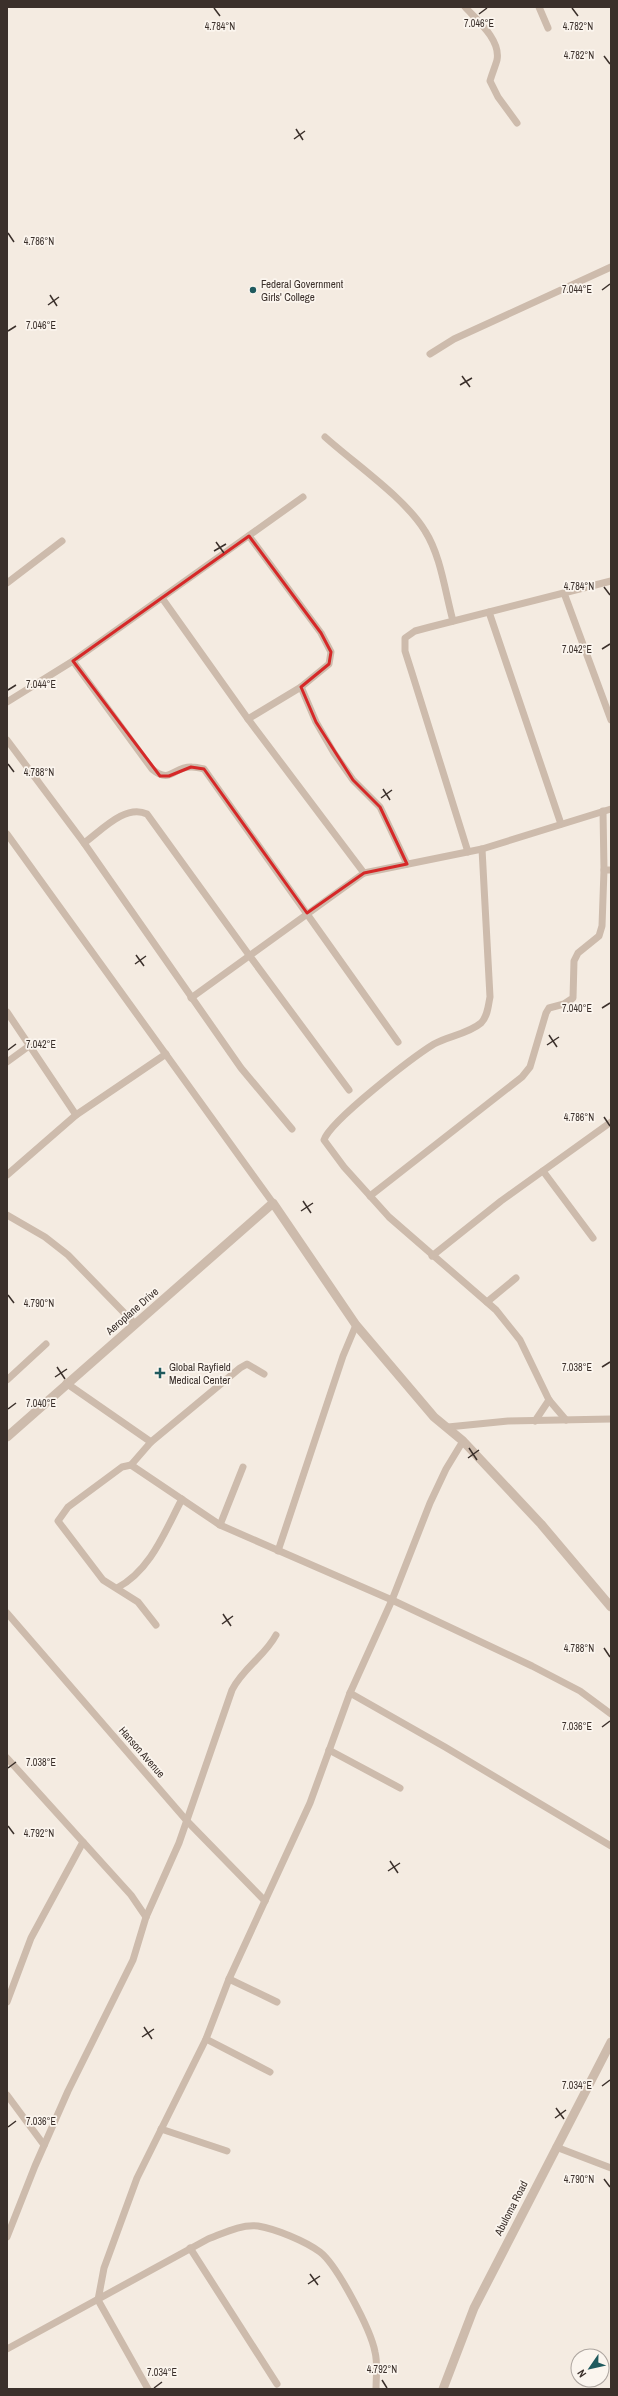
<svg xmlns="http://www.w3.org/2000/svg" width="618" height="2396" font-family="'Archivo Narrow',sans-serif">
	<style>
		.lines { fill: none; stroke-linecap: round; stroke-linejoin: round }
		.minor { stroke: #cdbbac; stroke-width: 7 }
		.tertiary { stroke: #cdbbac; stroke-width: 9 }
		.marked { fill: none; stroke: #d62828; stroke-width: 3; stroke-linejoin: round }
		.ticks { fill: none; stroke: #3b302b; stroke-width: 1.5 }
		.poi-dot { fill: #1f5a5e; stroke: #fbf5ee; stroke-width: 1.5 }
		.labels { text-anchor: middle; stroke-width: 3.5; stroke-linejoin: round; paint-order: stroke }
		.poi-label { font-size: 11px; fill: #3b302b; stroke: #fbf5ee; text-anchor: start }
		.street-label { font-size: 11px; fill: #3b302b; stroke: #fbf5ee }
		.ticks-label { font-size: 10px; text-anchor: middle; fill: #3b302b; stroke: #fbf5ee; stroke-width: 3.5; stroke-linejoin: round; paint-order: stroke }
	</style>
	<rect width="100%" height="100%" fill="#f4ebe1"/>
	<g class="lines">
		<g class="minor">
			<path d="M465 7C477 20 501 40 497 60 495 67 492 74 490 81L498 97 517 123"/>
			<path d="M539 7 548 28"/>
			<path d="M430 354 454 339 611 267"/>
			<path d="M325 437C355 464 405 498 425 531 441 556 445 592 453 621"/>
			<path d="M7 583 62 541"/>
			<path d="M564 593 611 720"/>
			<path d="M162 598 248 719 364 873"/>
			<path d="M489 612 561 824"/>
			<path d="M73 661 152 769C171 785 173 766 192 767 196 767 200 768 204 769L398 1042"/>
			<path d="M301 687 316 722 334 753 353 780 380 807 407 864"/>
			<path d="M7 702 73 661 303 497"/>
			<path d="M248 719 301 687 329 664 331 652 321 633 249 536"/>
			<path d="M7 740 84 843 241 1068 292 1129"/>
			<path d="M603 811 604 870H611"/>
			<path d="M7 834 273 1203"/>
			<path d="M84 843C102 830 125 804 147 814L249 955 349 1090"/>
			<path d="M482 849 490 997C488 1006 488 1016 481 1023 468 1034 448 1036 434 1044 413 1057 330 1121 324 1140L344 1167 389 1217 496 1310 520 1340 549 1400 566 1420"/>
			<path d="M468 852 412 673 405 651V638L415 631 430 627 611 581"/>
			<path d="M191 998 364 873 482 849 611 809"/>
			<path d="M7 1012 76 1115"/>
			<path d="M7 1062 29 1046"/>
			<path d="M543 1171 593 1238"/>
			<path d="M7 1175 76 1115 166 1054"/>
			<path d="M370 1196 522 1077 530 1067 546 1013 549 1008 564 1004 573 998 574 961 578 953 599 936 602 926 604 870"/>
			<path d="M7 1215 45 1237 68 1255 135 1324"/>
			<path d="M432 1256 501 1201 611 1122"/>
			<path d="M487 1302 516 1278"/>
			<path d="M7 1380 46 1344"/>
			<path d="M66 1383 151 1442"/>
			<path d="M535 1421 549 1400"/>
			<path d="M448 1427 508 1421 611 1419"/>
			<path d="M131 1465 151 1442 240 1368 247 1364 264 1374"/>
			<path d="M220 1525 243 1467"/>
			<path d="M278 1551 343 1356 356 1325"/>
			<path d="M117 1588C151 1570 165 1531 182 1499"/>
			<path d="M7 1613 187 1821 265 1901"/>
			<path d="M156 1625 138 1602 103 1580 58 1521 68 1507 122 1467 131 1465 220 1525 392 1600 532 1666 580 1691 611 1714"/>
			<path d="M350 1693 445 1747 611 1846"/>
			<path d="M329 1750 400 1788"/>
			<path d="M7 1758 131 1895 146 1917"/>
			<path d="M229 1979 277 2002"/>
			<path d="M7 2002 31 1938 83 1842"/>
			<path d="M206 2039 270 2072"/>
			<path d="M7 2095 44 2145"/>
			<path d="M161 2129 227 2151"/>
			<path d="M556 2147 611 2168"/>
			<path d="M7 2237 35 2166 68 2091 133 1960 146 1917 179 1843 232 1690C243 1668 265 1656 276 1635"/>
			<path d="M190 2248 277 2384"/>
			<path d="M7 2349 208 2239C224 2233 241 2224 258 2226 276 2229 305 2241 320 2252 337 2265 371 2330 375 2352 378 2364 376 2377 376 2389"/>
			<path d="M148 2389 98 2300 104 2268 137 2178 206 2039 229 1979 310 1803 350 1693 392 1600 430 1503 446 1469 463 1441"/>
		</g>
		<g class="tertiary">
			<path d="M7 1437 273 1203 356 1325 434 1417 463 1441 541 1524 611 1607"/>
			<path d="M443 2389 474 2308 611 2042"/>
		</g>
	</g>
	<path class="marked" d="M249 536 321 633 331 652 329 664 301 687 316 722 353 780 380 807 407 864 364 873 307 913 204 769 191 767 169 776H160L73 661Z"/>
	<path class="ticks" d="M214 8 220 16M572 8 578 16M479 14 487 8M604 56 610 64M296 129 303 140M294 139 305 131M8 233 14 242M602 290 610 284M50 295 57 306M48 305 59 297M8 331 16 326M462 376 470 387M460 385 472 378M216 542 224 553M214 551 226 544M604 587 610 595M602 649 610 644M8 690 16 685M8 764 14 772M383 789 390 800M381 798 392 790M136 955 144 966M135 964 146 956M602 1008 610 1003M549 1035 557 1047M547 1045 559 1037M8 1050 16 1044M604 1117 610 1126M303 1201 311 1213M301 1211 313 1203M8 1295 14 1303M57 1367 65 1379M602 1367 610 1362M55 1377 67 1369M8 1409 16 1403M469 1448 477 1460M468 1458 479 1450M223 1614 231 1626M222 1624 233 1616M604 1648 610 1657M602 1727 610 1721M8 1768 16 1762M8 1826 14 1834M390 1861 398 1873M388 1871 400 1863M144 2027 152 2039M142 2037 154 2029M602 2086 610 2080M556 2108 564 2119M555 2118 566 2110M8 2127 16 2121M604 2179 610 2187M310 2274 318 2285M308 2284 320 2276M382 2380 387 2388M154 2388 162 2382"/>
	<g class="poi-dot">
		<circle cx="253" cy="290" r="4"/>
		<path d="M158 1367h4v4h4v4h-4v4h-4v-4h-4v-4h4z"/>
	</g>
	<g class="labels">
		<g class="poi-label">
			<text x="261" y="288">Federal Government<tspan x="261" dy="13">Girls' College</tspan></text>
			<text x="169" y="1371">Global Rayfield<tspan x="169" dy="13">Medical Center</tspan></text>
		</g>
		<g class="street-label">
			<text transform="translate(132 1311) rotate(-41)" y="4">Aeroplane Drive</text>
			<text transform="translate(142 1752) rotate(49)" y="4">Hanson Avenue</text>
			<text transform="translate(511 2208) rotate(-63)" y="4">Abuloma Road</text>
		</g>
	</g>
	<g class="ticks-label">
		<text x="479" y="27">7.046°E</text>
		<text x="220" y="30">4.784°N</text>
		<text x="578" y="30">4.782°N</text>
		<text x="579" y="59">4.782°N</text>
		<text x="39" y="245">4.786°N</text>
		<text x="577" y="293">7.044°E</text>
		<text x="41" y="329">7.046°E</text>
		<text x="579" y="590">4.784°N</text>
		<text x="577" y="653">7.042°E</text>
		<text x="41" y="688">7.044°E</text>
		<text x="39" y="776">4.788°N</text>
		<text x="577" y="1012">7.040°E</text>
		<text x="41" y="1048">7.042°E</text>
		<text x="579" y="1121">4.786°N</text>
		<text x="39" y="1307">4.790°N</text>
		<text x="577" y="1371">7.038°E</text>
		<text x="41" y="1407">7.040°E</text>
		<text x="579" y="1652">4.788°N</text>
		<text x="577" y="1730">7.036°E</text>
		<text x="41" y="1766">7.038°E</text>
		<text x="39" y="1837">4.792°N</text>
		<text x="577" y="2089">7.034°E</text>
		<text x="41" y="2125">7.036°E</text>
		<text x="579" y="2183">4.790°N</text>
		<text x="382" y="2373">4.792°N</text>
		<text x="162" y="2376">7.034°E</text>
	</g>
	<rect width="618" height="2396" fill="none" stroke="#3b302b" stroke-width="16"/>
	<g transform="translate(590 2368) rotate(236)"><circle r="19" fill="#fbf5ee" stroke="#aea6a0"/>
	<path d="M0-3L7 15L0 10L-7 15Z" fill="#1f5a5e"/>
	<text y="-6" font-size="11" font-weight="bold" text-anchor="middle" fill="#3b302b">N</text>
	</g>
</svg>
